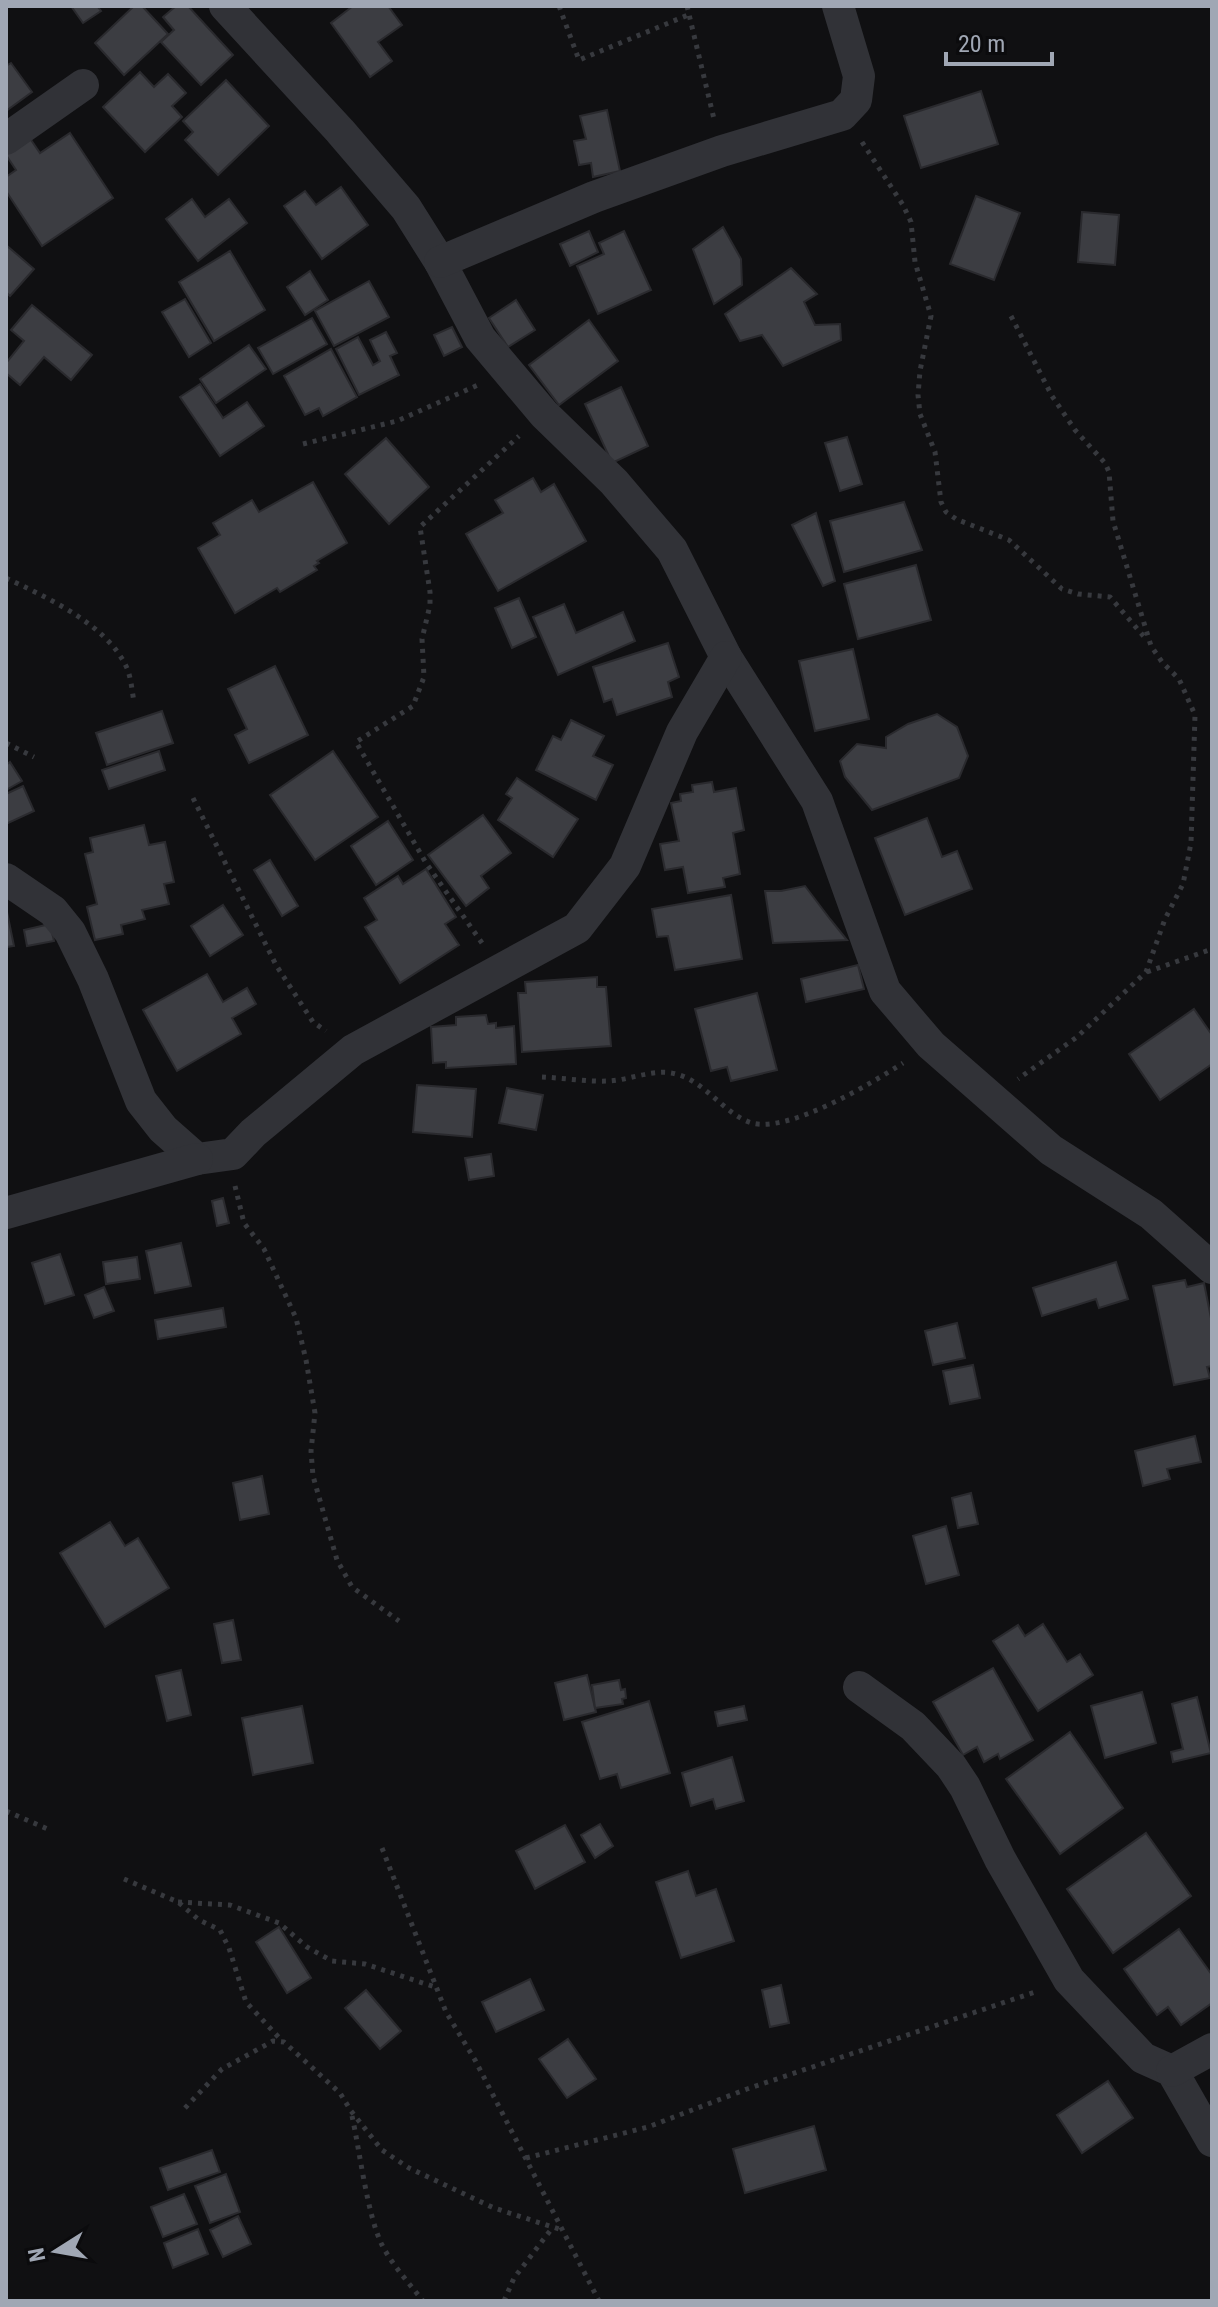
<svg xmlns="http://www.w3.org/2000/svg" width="1218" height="2307" font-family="'Roboto Condensed',sans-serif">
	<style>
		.building { fill: #3c3d42; stroke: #2a2a2e; stroke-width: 2 }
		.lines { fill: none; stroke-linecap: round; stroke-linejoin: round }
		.path { stroke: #37393e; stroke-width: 5; stroke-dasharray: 4 6; stroke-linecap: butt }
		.minor { stroke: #313237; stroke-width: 32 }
	</style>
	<rect width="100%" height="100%" fill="#101012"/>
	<g class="building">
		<path d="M71 6H97L101 11 83 23Z"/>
		<path d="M134 6H142L168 34 124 75 95 43Z"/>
		<path d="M176 6H188L233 55 201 85 161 42 174 30 163 17Z"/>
		<path d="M353 6H388L402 25 378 42 392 61 370 77 331 23Z"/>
		<path d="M11 63 32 92 6 111V66Z"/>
		<path d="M140 72 154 87 168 74 186 93 172 106 182 117 145 152 103 107Z"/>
		<path d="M226 80 269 126 218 175 185 140 193 132 183 121Z"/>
		<path d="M981 91 998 144 921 168 904 116Z"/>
		<path d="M607 110 620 171 593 177 591 163 579 165 574 141 586 139 580 116Z"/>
		<path d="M70 133 113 198 42 246 6 191V177L16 170 6 155 27 134 40 153Z"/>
		<path d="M341 187 368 225 322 259 284 206 305 191 316 205Z"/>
		<path d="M976 196 1020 213 994 280 950 264Z"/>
		<path d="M192 199 205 217 229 199 247 223 198 261 166 219Z"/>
		<path d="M1082 212 1119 215 1115 265 1078 262Z"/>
		<path d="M723 227 741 259 742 285 714 304 693 249Z"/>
		<path d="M589 231 598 252 570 266 560 244Z"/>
		<path d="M624 231 651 290 598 314 577 266 604 254 599 243Z"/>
		<path d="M6 245 34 269 10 296 6 292Z"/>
		<path d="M230 251 265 310 214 341 179 282Z"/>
		<path d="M791 268 817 294 804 302 815 325 840 324 841 340 783 366 762 335 740 341 725 314Z"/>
		<path d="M310 271 328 300 305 315 287 287Z"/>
		<path d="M369 281 389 317 334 346 315 311Z"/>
		<path d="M185 299 211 343 189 357 162 312Z"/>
		<path d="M516 300 535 330 508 347 489 318Z"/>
		<path d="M32 305 92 355 71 380 44 357 20 385 6 373V363L24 341 11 330Z"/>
		<path d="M312 318 327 344 273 374 258 348Z"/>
		<path d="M589 320 618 361 559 405 529 365Z"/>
		<path d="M452 327 462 347 444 356 434 335Z"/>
		<path d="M386 332 397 353 390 356 399 375 359 395 336 349 358 337 373 365 380 361 370 340Z"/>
		<path d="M249 345 266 369 216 403 200 379Z"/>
		<path d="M331 349 357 397 323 416 319 408 305 415 284 376Z"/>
		<path d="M200 384 223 418 247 402 264 426 220 456 180 397Z"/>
		<path d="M621 387 648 446 612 463 585 404Z"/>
		<path d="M847 437 862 484 840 491 825 443Z"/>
		<path d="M386 438 429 487 389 524 345 474Z"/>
		<path d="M533 478 541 492 554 484 586 541 498 591 466 534 503 513 495 500Z"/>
		<path d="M313 482 347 543 317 561 319 563 314 566 317 570 280 592 277 588 235 613 198 548 220 535 213 523 252 500 259 512Z"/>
		<path d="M904 502 922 550 844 572 830 521Z"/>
		<path d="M816 513 835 581 823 586 792 525Z"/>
		<path d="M916 565 931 620 858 639 844 584Z"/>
		<path d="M519 598 536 637 512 648 495 608Z"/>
		<path d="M564 604 576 633 623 612 635 641 558 675 533 617Z"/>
		<path d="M668 643 679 677 668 682 672 697 617 715 612 699 604 702 593 667Z"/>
		<path d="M853 649 869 719 815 731 799 661Z"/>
		<path d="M275 666 308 735 249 763 235 735 247 729 228 689Z"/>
		<path d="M162 711 173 743 107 765 96 733Z"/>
		<path d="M937 714 957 727 968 756 959 778 872 810 845 777 840 761 857 744 886 748V737L908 724Z"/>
		<path d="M571 720 604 736 593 756 613 765 596 800 536 770 553 736 561 740Z"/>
		<path d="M159 751 165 770 109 789 102 770Z"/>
		<path d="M333 751 378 817 315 860 270 795Z"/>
		<path d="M10 762 22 781 6 790V765Z"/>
		<path d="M517 778 578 819 553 857 498 820 512 798 506 794Z"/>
		<path d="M712 782 714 792 736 788 744 830 733 833 740 874 723 878 725 887 688 893 683 867 665 870 660 844 679 841 671 803 681 801 680 794 693 792 692 785Z"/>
		<path d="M23 786 34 811 6 824V794Z"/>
		<path d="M483 815 511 853 481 876 489 888 466 906 428 855Z"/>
		<path d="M927 818 942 857 957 851 972 889 905 915 875 838Z"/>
		<path d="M388 821 413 860 376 885 351 846Z"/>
		<path d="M144 825 149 845 165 842 174 882 164 884 169 904 142 910 145 919 121 925 123 934 95 940 87 907 97 904 85 854 93 852 90 838Z"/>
		<path d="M270 860 298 906 282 916 254 870Z"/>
		<path d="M426 869 456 917 445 924 459 945 400 983 365 927 377 920 364 898 398 876 403 884Z"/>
		<path d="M805 886 830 919 847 940 773 943 765 891H781Z"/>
		<path d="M731 895 742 959 675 970 668 936 657 937 652 909Z"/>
		<path d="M223 905 243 935 210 956 191 926Z"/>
		<path d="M7 912 14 946 6 947V913Z"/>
		<path d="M50 924 54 941 27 946 24 930Z"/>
		<path d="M858 965 864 989 806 1002 801 979Z"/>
		<path d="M207 974 223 1002 247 988 256 1004 232 1018 241 1034 177 1071 143 1010Z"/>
		<path d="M597 977V987H606L611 1046 522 1052 518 993H526L525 982Z"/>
		<path d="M757 993 777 1070 731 1081 727 1067 711 1071 695 1009Z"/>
		<path d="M1194 1009 1212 1035V1064L1160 1100 1129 1054Z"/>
		<path d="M486 1015 488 1024 496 1023V1028L514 1026 516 1064 446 1068V1062L433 1063 431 1027 456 1025V1017Z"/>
		<path d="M417 1085 476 1089 472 1137 413 1132Z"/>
		<path d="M507 1088 543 1095 536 1130 499 1123Z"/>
		<path d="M491 1154 494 1176 469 1180 465 1158Z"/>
		<path d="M223 1198 229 1223 217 1226 212 1201Z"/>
		<path d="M181 1243 191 1286 155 1293 146 1251Z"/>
		<path d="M60 1254 74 1295 45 1304 32 1263Z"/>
		<path d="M137 1257 140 1279 106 1284 103 1262Z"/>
		<path d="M1116 1262 1128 1299 1099 1308 1096 1299 1042 1316 1033 1288Z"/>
		<path d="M1185 1280 1187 1287 1204 1283 1212 1323V1366L1207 1367 1210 1378 1174 1385 1153 1286Z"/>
		<path d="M104 1287 114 1311 94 1318 85 1295Z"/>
		<path d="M223 1308 226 1327 158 1339 155 1320Z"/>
		<path d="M957 1323 965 1358 933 1365 925 1331Z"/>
		<path d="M973 1365 980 1398 950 1404 943 1371Z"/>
		<path d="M1195 1436 1201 1462 1167 1469 1170 1479 1143 1486 1135 1451Z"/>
		<path d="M262 1476 269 1514 240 1520 233 1483Z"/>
		<path d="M971 1493 978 1524 958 1528 952 1498Z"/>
		<path d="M110 1522 125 1546 138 1538 169 1588 105 1627 60 1553Z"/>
		<path d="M946 1526 959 1575 926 1584 913 1536Z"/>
		<path d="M233 1620 241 1660 222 1663 214 1624Z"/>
		<path d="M1043 1624 1067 1662 1080 1654 1093 1675 1038 1711 993 1641 1018 1625 1025 1636Z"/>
		<path d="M993 1668 1033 1740 1000 1759 998 1754 984 1762 977 1747 963 1755 933 1702Z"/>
		<path d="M181 1670 191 1715 167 1721 156 1676Z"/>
		<path d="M587 1675 596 1712 564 1720 555 1683Z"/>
		<path d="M619 1680 621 1690 625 1689 626 1698 622 1699 623 1704 595 1708 592 1685Z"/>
		<path d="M1142 1692 1156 1743 1105 1758 1091 1706Z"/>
		<path d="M1197 1697 1211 1753 1173 1762 1171 1752 1183 1749 1172 1704Z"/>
		<path d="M649 1701 670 1773 621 1788 617 1774 600 1779 582 1722Z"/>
		<path d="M302 1706 313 1763 253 1775 242 1718Z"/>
		<path d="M744 1706 747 1720 718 1726 715 1712Z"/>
		<path d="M1070 1732 1123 1808 1060 1854 1006 1779Z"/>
		<path d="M732 1757 744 1801 716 1809 713 1799 691 1806 682 1773Z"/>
		<path d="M600 1824 613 1846 595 1858 581 1835Z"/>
		<path d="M565 1825 585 1862 535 1889 516 1851Z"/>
		<path d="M1146 1833 1191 1896 1113 1953 1067 1889Z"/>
		<path d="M688 1871 696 1896 716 1889 734 1941 681 1958 656 1882Z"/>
		<path d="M279 1927 311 1978 287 1993 256 1942Z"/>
		<path d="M1179 1929 1212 1975V2003L1181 2025 1168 2007 1157 2015 1124 1969Z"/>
		<path d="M530 1979 544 2010 496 2032 482 2002Z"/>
		<path d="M781 1985 789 2023 770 2027 762 1990Z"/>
		<path d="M366 1990 401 2031 380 2049 345 2008Z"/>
		<path d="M568 2039 596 2079 567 2098 539 2059Z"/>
		<path d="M1108 2081 1133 2118 1082 2153 1057 2115Z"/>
		<path d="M814 2126 826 2170 745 2193 733 2149Z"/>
		<path d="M212 2150 220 2172 168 2190 160 2168Z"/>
		<path d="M226 2174 240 2212 210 2223 195 2186Z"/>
		<path d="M184 2194 197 2224 163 2237 151 2207Z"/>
		<path d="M238 2216 251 2244 223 2257 210 2230Z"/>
		<path d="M198 2229 208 2254 173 2268 164 2243Z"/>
	</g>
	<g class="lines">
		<g class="path">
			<path d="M559 6 579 60 688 15"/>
			<path d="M687 6 714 119"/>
			<path d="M862 142 903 205 911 222 915 262 931 316 920 371 918 395 920 414 935 452 941 502 946 512 956 519 1009 540 1062 589 1078 594 1110 597 1146 639"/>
			<path d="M1011 316 1052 396 1075 430 1105 463 1109 472 1113 521 1151 646 1162 662 1179 679 1195 715 1191 843 1183 884 1165 919 1146 972 1077 1037 1018 1079"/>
			<path d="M303 444 397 421 478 385"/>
			<path d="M6 578C46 597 106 624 126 666 131 676 132 691 134 702"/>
			<path d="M6 743 34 757"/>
			<path d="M193 798 276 965 313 1022 326 1031"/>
			<path d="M482 943 426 863 356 742 413 706 424 677 422 639 430 605V592L420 527 519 436"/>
			<path d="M1147 972 1212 949"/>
			<path d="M542 1077C564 1078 588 1082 609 1081 630 1080 655 1068 676 1074 705 1081 725 1115 752 1123 789 1133 872 1083 903 1063"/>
			<path d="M235 1186 244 1223 264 1249 296 1318 306 1360 315 1413 311 1451 313 1476 337 1560 352 1587 399 1621"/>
			<path d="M6 1811 50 1830"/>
			<path d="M382 1848 446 2012 475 2060 599 2301"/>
			<path d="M124 1879 178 1902 199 1920 220 1930 229 1948 246 2002 283 2042"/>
			<path d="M178 1902 230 1905 279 1923 307 1947 332 1961 365 1964 435 1987"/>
			<path d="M185 2108 222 2069 273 2041 284 2042 340 2093 351 2111 382 2150 409 2168 494 2208 562 2230"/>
			<path d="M352 2116C360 2152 367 2214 382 2245 393 2266 409 2283 423 2301"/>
			<path d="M526 2158 648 2127 747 2089 1038 1991"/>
			<path d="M504 2301 514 2278 553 2227"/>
		</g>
		<g class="minor">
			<path d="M225 6 340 131 406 208 440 262 480 338 544 414 614 482 672 550 726 657 817 801 885 991 931 1045 1051 1150 1151 1214 1212 1268"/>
			<path d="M6 139 83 85"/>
			<path d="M440 262 594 197 722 151 842 115 856 100 859 76 838 6"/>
			<path d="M6 879 53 911 70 932 93 979 141 1101 163 1129 197 1159 233 1154 253 1133 353 1050 577 928 625 866 682 732 726 657"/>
			<path d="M6 1213 197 1159"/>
			<path d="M859 1687 913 1726 951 1766 965 1787 1000 1859 1069 1980 1143 2058 1172 2071 1212 2141"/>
			<path d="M1172 2071 1212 2049"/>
		</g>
	</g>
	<rect width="1218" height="2307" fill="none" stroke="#a0a7b4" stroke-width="16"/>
	<g transform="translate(56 2251) rotate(259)" stroke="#0b0b0d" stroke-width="6" paint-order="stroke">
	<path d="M0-6L14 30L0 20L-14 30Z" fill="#a0a7b4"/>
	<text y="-12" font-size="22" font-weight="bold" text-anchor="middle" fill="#a0a7b4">N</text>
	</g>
	<path d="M946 52v12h106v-12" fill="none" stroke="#a0a7b4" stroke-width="4"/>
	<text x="958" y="52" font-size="24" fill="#a0a7b4" stroke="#0b0b0d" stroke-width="6" paint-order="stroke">20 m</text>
</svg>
